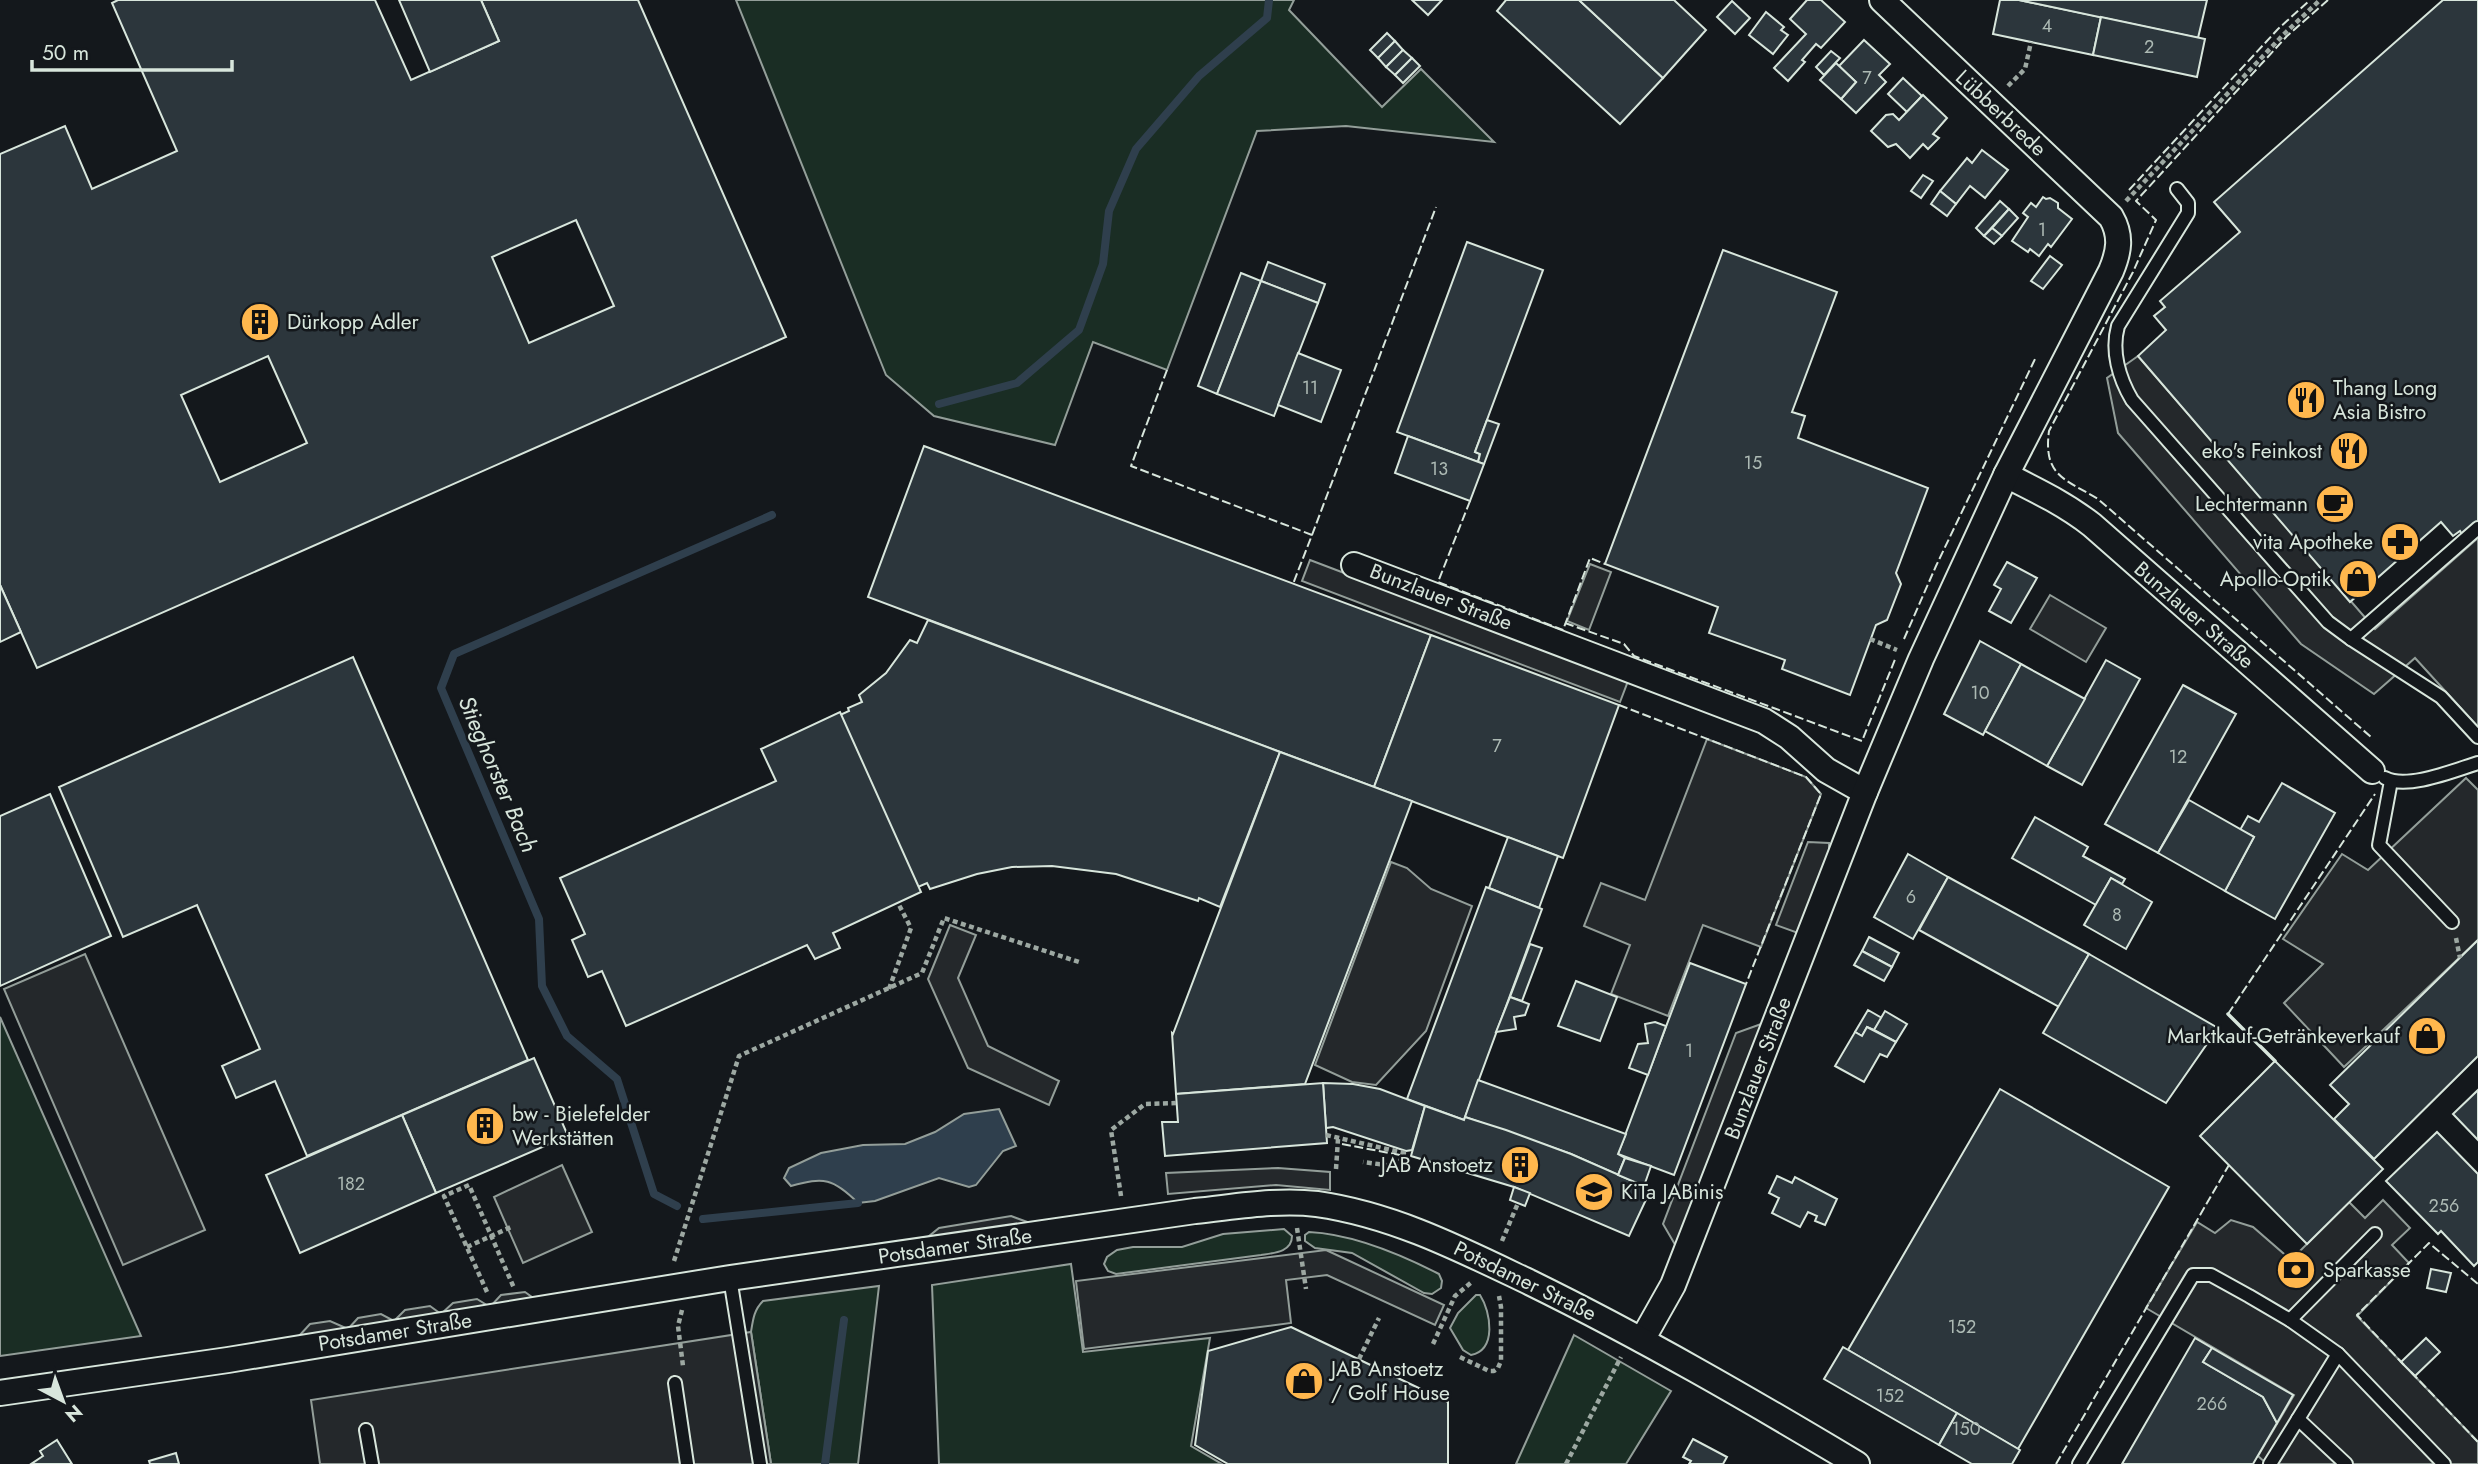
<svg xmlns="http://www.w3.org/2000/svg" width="2478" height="1464" font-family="Jost,sans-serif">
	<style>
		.green { fill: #1a2d24; stroke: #939e99; stroke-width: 2 }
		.parking { fill: #24282b; stroke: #939e99; stroke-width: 2 }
		.water { fill: #2f3f4d; stroke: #939e99; stroke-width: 2 }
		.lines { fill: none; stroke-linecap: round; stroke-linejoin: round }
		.stream { stroke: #2f3f4d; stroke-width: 8 }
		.building { fill: #2c363c; stroke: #d8e6dc; stroke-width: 2; fill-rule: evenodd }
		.lane-casing { stroke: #d8e6dc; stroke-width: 16 }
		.street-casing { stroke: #d8e6dc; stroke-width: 28 }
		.path { stroke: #9da8a2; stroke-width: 4.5; stroke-dasharray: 5 3.5; stroke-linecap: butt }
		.lane { stroke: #14181c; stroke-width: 12 }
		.street { stroke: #14181c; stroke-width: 24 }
		.fence { stroke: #d8e6dc; stroke-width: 2; stroke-dasharray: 9 3.5; stroke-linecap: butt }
		.wall { stroke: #d8e6dc; stroke-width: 3.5 }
		.labels { text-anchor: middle; stroke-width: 5; stroke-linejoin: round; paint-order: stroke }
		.number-label { font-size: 18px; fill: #adbab4 }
		.street-label { font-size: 21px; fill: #d8e6dc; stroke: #14181c }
		.poi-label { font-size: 21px; fill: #d8e6dc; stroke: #14181c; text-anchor: start }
		.water-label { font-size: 23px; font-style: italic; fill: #d8e6dc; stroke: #14181c }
	</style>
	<rect width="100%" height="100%" fill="#14181c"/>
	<g class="green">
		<path d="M736 0H1294L1289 10 1382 107 1421 69 1494 142 1346 126 1257 131 1167 370 1093 342 1055 445 934 416 886 375Z"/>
		<path d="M0 1017 141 1336 0 1356Z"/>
		<path d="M1284 1229 1292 1236C1292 1252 1274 1253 1261 1255L1116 1274 1108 1271 1104 1264 1107 1257 1117 1250 1133 1247H1182L1223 1234Z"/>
		<path d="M1309 1232C1353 1234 1400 1254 1439 1274L1442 1281 1441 1288 1432 1294 1424 1293 1352 1253 1315 1248 1305 1241V1235Z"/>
		<path d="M1071 1264 1083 1352 1210 1338 1191 1446 1222 1464H939L932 1285Z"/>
		<path d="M879 1286 858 1464H771L751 1332C753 1319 754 1310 763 1301Z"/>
		<path d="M1476 1295H1480C1491 1312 1497 1350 1471 1355L1463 1350 1450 1328 1458 1313Z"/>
		<path d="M1574 1335 1671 1391 1626 1464H1516Z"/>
	</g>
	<g class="parking">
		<path d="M2138 356 2375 629 2478 538V727L2415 658 2374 694 2301 644 2118 433 2107 378Z"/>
		<path d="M1310 560 1628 681 1620 702 1302 581Z"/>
		<path d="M1590 564 1611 572 1589 630 1567 621Z"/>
		<path d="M2050 595 2106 628 2086 662 2030 629Z"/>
		<path d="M1707 739 1806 777 1821 794 1761 947 1703 925 1668 1016 1611 994 1630 945 1584 926 1601 883 1645 900Z"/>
		<path d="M2466 778 2478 790V940L2344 1067 2284 1003 2323 964 2283 939 2342 854 2368 870Z"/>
		<path d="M1808 842 1829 843V852L1798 933 1776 925Z"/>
		<path d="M1391 862 1407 868 1431 889 1472 906 1426 1031 1376 1085 1352 1082 1315 1065Z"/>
		<path d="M950 925 976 935 958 978 988 1046 1059 1081 1049 1105 968 1068 928 979Z"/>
		<path d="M85 954 205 1230 123 1265 4 989Z"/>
		<path d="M1764 1023 1677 1248 1663 1224 1736 1033Z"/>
		<path d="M562 1165 592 1232 523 1263 494 1197Z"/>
		<path d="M1278 1168 1330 1172V1190L1276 1185 1168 1194 1166 1173Z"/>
		<path d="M2383 1200 2410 1228 2392 1245 2409 1263 2357 1316 2478 1442V1464H2267L2258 1456 2294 1395 2146 1308 2197 1222 2215 1233 2231 1220 2253 1227 2291 1260 2349 1202 2365 1218Z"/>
		<path d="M1011 1216 1030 1223 923 1241 939 1228Z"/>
		<path d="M1326 1250 1444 1305 1435 1325 1327 1275 1286 1280 1291 1323 1084 1349 1076 1281Z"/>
		<path d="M525 1292 536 1300 490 1307 394 1321 298 1337 310 1324 330 1321 348 1329 358 1318 381 1314 394 1321 405 1310 430 1306 441 1314 453 1303 477 1299 490 1307 501 1295Z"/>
		<path d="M751 1332 771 1464H320L311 1400Z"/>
	</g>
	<path class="water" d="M999 1109 1016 1146 1003 1151 976 1185 969 1187 939 1178 875 1201 858 1203C833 1178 824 1177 791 1186L784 1178 789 1168 821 1153 863 1145 905 1144 935 1132 964 1114Z"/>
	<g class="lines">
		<g class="stream">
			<path d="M939 404 1017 383 1079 330 1103 264 1109 211 1136 149 1199 76 1267 18 1269 0"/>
			<path d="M677 1206 654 1194 617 1079 567 1036 542 986 539 919 441 688 454 654 772 515"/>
			<path d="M703 1219 858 1203"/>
			<path d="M825 1464 844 1320"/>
		</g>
	</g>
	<g class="building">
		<path d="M118 0H375L411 80 499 41 481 0H638L786 337 37 668 0 585V154L65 126 92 189 177 151 112 3ZM576 220 614 306 529 343 492 257ZM268 356 307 443 220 482 181 395Z"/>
		<path d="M399 0H481L499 41 430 72Z"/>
		<path d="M1412 0H1442L1428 15Z"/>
		<path d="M1506 0H1579L1663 78 1620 124 1497 11Z"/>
		<path d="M1579 0H1674L1706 30 1663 78Z"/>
		<path d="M1807 0H1821L1845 22 1821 48 1816 44 1802 60 1805 62 1788 81 1774 68 1806 34 1790 19Z"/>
		<path d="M2000 0H2019L2101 17 2093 55 1993 34Z"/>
		<path d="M2019 0H2207L2198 38Z"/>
		<path d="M2443 0H2478V521L2462 534 2460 531 2453 536 2441 522 2350 602 2138 356 2166 330 2154 316 2165 307 2160 301 2240 232 2214 202Z"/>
		<path d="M1732 1 1750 18 1735 34 1717 17Z"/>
		<path d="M1766 12 1784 27 1781 30 1788 35 1773 54 1749 35Z"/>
		<path d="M2101 17 2205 39 2197 77 2093 55Z"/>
		<path d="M1387 33 1395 41 1378 58 1370 50Z"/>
		<path d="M1864 40 1890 64 1879 75 1886 82 1856 113 1841 99 1856 82 1839 66Z"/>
		<path d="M1395 41 1403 50 1386 67 1378 58Z"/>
		<path d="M1403 50 1412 58 1395 75 1386 67Z"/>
		<path d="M1831 51 1840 58 1824 75 1816 67Z"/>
		<path d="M1412 58 1420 66 1403 83 1395 75Z"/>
		<path d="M1836 63 1856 82 1841 99 1820 80Z"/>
		<path d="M1903 78 1922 96 1907 112 1888 94Z"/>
		<path d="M1923 95 1947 118 1933 134 1939 138 1928 149 1923 144 1910 158 1896 144 1888 147 1871 131 1886 115 1893 114 1899 120Z"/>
		<path d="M1982 150 2008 170 1985 198 1970 186 1956 204 1940 191 1967 158 1972 163Z"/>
		<path d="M1923 175 1933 181 1921 198 1911 191Z"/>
		<path d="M1940 191 1956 204 1947 216 1931 204Z"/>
		<path d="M2043 197 2046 199 2050 198 2058 203V208L2072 219 2051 247 2048 244 2039 256 2030 249 2028 252 2012 241 2028 217 2023 213 2031 203 2036 207Z"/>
		<path d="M2000 201 2009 209 1984 236 1976 228Z"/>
		<path d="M2009 209 2018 218 2002 236 1992 228Z"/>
		<path d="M1992 228 2002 236 1994 244 1984 236Z"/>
		<path d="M1467 242 1543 270 1475 452 1480 454 1478 462 1397 432Z"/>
		<path d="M1723 250 1837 292 1792 412 1805 416 1798 438 1928 488 1896 573 1901 584 1887 620 1876 625 1850 695 1782 669 1785 660 1709 633 1718 607 1605 564Z"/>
		<path d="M2050 256 2062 265 2043 289 2031 281Z"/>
		<path d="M1268 262 1325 284 1318 303 1261 281Z"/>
		<path d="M1241 273 1261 281 1217 394 1198 386Z"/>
		<path d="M1261 281 1318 303 1274 416 1217 394Z"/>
		<path d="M1298 353 1341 370 1321 422 1278 405Z"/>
		<path d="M1487 420 1499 424 1484 464 1478 462 1480 454 1475 452Z"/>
		<path d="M1408 436 1484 464 1470 501 1395 473Z"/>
		<path d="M924 446 1431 635 1374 787 868 597Z"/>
		<path d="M2007 562 2037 578 2011 623 1989 611 2001 589 1994 585Z"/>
		<path d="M0 585 21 632 0 642Z"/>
		<path d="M928 620 1280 752 1220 907 1199 898 1198 901 1116 874 1052 866 1012 867 977 874 930 889 927 883 918 887 840 715 849 711 848 708 862 702 859 695 886 673 910 640 917 643Z"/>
		<path d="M1431 635 1619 705 1563 858 1374 787Z"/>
		<path d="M1980 641 2021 664 1983 735 1944 714Z"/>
		<path d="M353 657 528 1060 307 1156 275 1081 236 1098 222 1066 260 1049 197 905 123 937 59 787Z"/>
		<path d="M2106 660 2140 679 2082 785 2047 766Z"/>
		<path d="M2021 664 2085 699 2047 766 1985 731Z"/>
		<path d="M2183 685 2236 714 2158 853 2105 824Z"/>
		<path d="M840 712 921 892 833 933 840 948 815 959 807 945 626 1026 602 971 588 977 572 940 585 934 560 878 776 781 761 749Z"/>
		<path d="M1280 752 1412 801 1305 1084 1176 1094 1172 1033 1173 1034Z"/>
		<path d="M2282 783 2335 813 2275 919 2225 891 2254 837 2240 830 2248 816 2259 822Z"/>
		<path d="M50 794 111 936 0 986V816Z"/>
		<path d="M2189 800 2254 837 2225 891 2158 853Z"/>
		<path d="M2035 817 2088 847 2083 856 2125 879 2122 884 2111 878 2096 905 2012 858Z"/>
		<path d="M1508 837 1558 856 1539 908 1489 888Z"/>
		<path d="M1908 854 1948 877 1913 939 1874 917Z"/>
		<path d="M1948 877 2089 954 2059 1007 1919 930Z"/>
		<path d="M2111 878 2152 902 2126 949 2084 925Z"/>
		<path d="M1486 887 1542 909 1464 1120 1407 1099Z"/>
		<path d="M1869 937 1899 953 1892 967 1862 951Z"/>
		<path d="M2478 940V1056L2374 1159 2334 1119 2349 1104 2330 1085Z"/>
		<path d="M1530 944 1542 948 1522 1001 1510 997Z"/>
		<path d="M1862 951 1892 967 1884 981 1854 965Z"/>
		<path d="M2089 954 2218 1028 2166 1103 2043 1033Z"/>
		<path d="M1690 963 1746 984 1674 1175 1618 1154Z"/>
		<path d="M1576 981 1617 997 1600 1041 1558 1026Z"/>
		<path d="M1510 997 1529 1004 1525 1015 1514 1017 1516 1029 1496 1032Z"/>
		<path d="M1868 1010 1882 1018 1874 1030 1867 1027 1862 1036 1855 1032Z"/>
		<path d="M1885 1011 1907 1024 1896 1042 1874 1030Z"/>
		<path d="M1655 1022 1666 1026 1648 1075 1629 1068 1638 1044 1648 1043 1645 1024Z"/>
		<path d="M1867 1027 1896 1042 1887 1057 1880 1054 1864 1082 1835 1066 1855 1032 1862 1036Z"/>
		<path d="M534 1058 568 1136 436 1193 402 1115Z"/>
		<path d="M2275 1061 2383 1169 2307 1244 2200 1136Z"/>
		<path d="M1478 1080 1626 1134 1618 1154 1625 1158 1618 1175 1571 1154 1465 1117Z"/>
		<path d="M1323 1083 1353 1084 1380 1089 1425 1106 1412 1150 1406 1151 1333 1127 1326 1128Z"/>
		<path d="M1323 1083 1327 1143 1165 1156 1162 1122H1178L1176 1094Z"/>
		<path d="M2000 1089 2169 1187 2018 1449 1848 1350Z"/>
		<path d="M2478 1090V1140L2453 1114Z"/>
		<path d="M1425 1106 1464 1120 1465 1117 1506 1130 1571 1154 1651 1189 1629 1236 1514 1187 1411 1156Z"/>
		<path d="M402 1115 436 1193 300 1253 266 1175Z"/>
		<path d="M2437 1132 2478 1174V1262L2474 1266 2441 1231 2438 1234 2386 1181Z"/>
		<path d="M1625 1158 1651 1166 1644 1186 1618 1175Z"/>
		<path d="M1777 1176 1792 1183 1795 1177 1837 1199 1825 1225 1815 1221 1817 1216 1808 1212 1800 1227 1772 1213 1779 1198 1769 1193Z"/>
		<path d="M1514 1187 1530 1193 1525 1206 1510 1200Z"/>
		<path d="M2295 1261 2309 1275 2301 1283 2287 1269Z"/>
		<path d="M2431 1269 2451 1273 2446 1292 2427 1288Z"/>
		<path d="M1291 1327 1448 1402V1464H1228L1195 1445 1208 1351Z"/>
		<path d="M2195 1338 2212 1348 2203 1362 2263 1397 2277 1423 2253 1464H2122Z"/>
		<path d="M2426 1338 2440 1352 2415 1376 2401 1362Z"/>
		<path d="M1843 1347 1957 1413 1939 1445 1824 1379Z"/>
		<path d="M2212 1348 2293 1395 2277 1423 2263 1397 2203 1362Z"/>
		<path d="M1957 1413 2020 1450 2012 1464H1972L1939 1445Z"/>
		<path d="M1693 1439 1727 1457 1723 1464H1689L1691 1461 1683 1457Z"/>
		<path d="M57 1440 72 1464H31L43 1456 40 1451Z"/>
		<path d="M176 1453 179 1464H150L149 1461Z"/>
	</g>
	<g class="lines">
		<g class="lane-casing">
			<g id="lane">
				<path d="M2177 189 2188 203V213L2118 326C2111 351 2119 378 2132 400L2328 622 2351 639 2441 697 2478 737"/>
				<path d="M2351 639 2478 528"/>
				<path d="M2385 778C2407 790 2455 770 2478 763"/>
				<path d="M2391 781 2379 845 2452 922"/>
				<path d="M730 1278 760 1464"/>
				<path d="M2290 1320 2375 1234"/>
				<path d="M2338 1354 2298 1419 2346 1464"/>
				<path d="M675 1383 687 1464"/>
				<path d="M366 1430 372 1464"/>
				<path d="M2079 1464 2193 1275H2211L2249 1296 2290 1320 2338 1354 2444 1464"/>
				<path d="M2270 1464 2298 1419"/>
			</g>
		</g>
		<g class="street-casing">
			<g id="street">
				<path d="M2006 475C2036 490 2065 504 2092 525L2372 771"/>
				<path d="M1354 565 1764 721 1789 737 1826 770 1865 792"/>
				<path d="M1642 1340 1673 1285 1865 792 1921 659 2006 475 2111 271C2119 252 2122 236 2111 217L1882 0"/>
				<path d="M0 1393 228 1360 730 1278 1195 1211C1235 1207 1277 1199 1317 1204 1394 1215 1462 1250 1531 1283 1643 1338 1750 1400 1857 1464"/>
			</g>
		</g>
		<g class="path">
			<path d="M2008 86 2025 69 2031 42"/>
			<path d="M2126 201 2283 35 2320 0"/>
			<path d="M1870 639 1897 650"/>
			<path d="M2456 938 2460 958"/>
			<path d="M889 989 911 928 898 903"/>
			<path d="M1326 1135 1404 1153 1400 1161 1393 1166 1363 1162"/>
			<path d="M1336 1169 1338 1139"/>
			<path d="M1121 1196 1111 1130 1145 1104 1176 1103"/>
			<path d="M1297 1228 1306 1289"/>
			<path d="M1502 1241 1518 1203"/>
			<path d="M467 1247 511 1227"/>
			<path d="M674 1261 739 1056 922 973 944 918 1079 962"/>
			<path d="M487 1292 444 1196 469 1185 514 1288"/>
			<path d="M682 1310 678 1326 683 1366"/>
			<path d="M1433 1344 1455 1296 1473 1281"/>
			<path d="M1460 1357 1489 1371H1494L1498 1368 1501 1361V1307L1499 1296"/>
			<path d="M1359 1359 1379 1318"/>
			<path d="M1566 1464 1621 1357"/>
		</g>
		<use href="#lane" class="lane"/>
		<use href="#street" class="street"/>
		<g class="fence">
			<path d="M2328 0 2287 36 2136 201 2156 220 2133 272 2049 431C2043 476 2065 479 2098 499L2371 737"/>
			<path d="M2129 190 2278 29 2310 0"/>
			<path d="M1167 370 1131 466 1312 535 1293 584"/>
			<path d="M1470 501 1438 582 1563 630 1590 558 1605 564"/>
			<path d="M1312 535 1436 207"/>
			<path d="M1565 623 1624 644 1634 656 1862 741 1896 657"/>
			<path d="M1904 639 1936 566 2036 357"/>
			<path d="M1619 705 1806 777 1821 794 1746 984"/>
			<path d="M2228 1014 2375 794"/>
			<path d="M1342 1144 1400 1155"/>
			<path d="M2404 1365 2357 1315 2429 1243 2478 1284"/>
			<path d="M2411 1372 2478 1442"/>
			<path d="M2056 1464 2229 1165"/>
		</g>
		<path class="wall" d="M2228 1014 2275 1061"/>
	</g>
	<defs>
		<g id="building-disc" transform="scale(2.0125)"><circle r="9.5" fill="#ffb74d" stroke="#14181c"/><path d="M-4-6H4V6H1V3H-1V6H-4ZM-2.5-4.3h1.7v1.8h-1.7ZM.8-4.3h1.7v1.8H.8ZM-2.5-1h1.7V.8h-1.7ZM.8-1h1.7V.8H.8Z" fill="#111"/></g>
		<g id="restaurant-disc" transform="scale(2.0125)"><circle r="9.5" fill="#ffb74d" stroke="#14181c"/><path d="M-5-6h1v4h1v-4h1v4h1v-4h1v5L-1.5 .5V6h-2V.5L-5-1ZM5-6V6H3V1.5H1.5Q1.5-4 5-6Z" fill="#111"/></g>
		<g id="cafe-disc" transform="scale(2.0125)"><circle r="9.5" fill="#ffb74d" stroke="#14181c"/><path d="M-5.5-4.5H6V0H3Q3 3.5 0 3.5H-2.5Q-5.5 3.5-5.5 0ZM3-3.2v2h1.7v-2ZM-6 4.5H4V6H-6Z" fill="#111"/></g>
		<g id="pharmacy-disc" transform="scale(2.0125)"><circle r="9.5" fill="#ffb74d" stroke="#14181c"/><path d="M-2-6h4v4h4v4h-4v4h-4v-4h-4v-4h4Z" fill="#111"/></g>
		<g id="shop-disc" transform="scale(2.0125)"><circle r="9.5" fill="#ffb74d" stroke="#14181c"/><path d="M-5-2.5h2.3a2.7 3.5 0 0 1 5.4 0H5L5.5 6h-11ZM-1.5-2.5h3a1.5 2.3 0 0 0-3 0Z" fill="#111"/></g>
		<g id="school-disc" transform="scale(2.0125)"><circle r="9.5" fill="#ffb74d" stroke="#14181c"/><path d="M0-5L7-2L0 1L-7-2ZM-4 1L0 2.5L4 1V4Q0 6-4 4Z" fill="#111"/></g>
		<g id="bank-disc" transform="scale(2.0125)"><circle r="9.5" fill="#ffb74d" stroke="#14181c"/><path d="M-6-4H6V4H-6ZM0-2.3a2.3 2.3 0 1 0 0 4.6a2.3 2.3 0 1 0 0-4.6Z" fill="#111"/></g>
	</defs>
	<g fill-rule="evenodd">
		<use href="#building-disc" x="260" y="322"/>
		<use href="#restaurant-disc" x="2306" y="400"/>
		<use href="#restaurant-disc" x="2349" y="451"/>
		<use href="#cafe-disc" x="2335" y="504"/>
		<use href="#pharmacy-disc" x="2400" y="542"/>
		<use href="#shop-disc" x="2358" y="579"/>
		<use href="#shop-disc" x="2427" y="1036"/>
		<use href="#building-disc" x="485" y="1126"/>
		<use href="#building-disc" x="1520" y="1165"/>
		<use href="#school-disc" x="1594" y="1192"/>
		<use href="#bank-disc" x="2296" y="1270"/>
		<use href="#shop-disc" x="1304" y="1381"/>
	</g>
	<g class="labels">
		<g class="number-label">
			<text x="2047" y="32">4</text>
			<text x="2149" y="53">2</text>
			<text x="1867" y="84">7</text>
			<text x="2042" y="236">1</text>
			<text x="1310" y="394">11</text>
			<text x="1753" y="469">15</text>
			<text x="1439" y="475">13</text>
			<text x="1980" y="699">10</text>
			<text x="1497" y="752">7</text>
			<text x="2178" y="763">12</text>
			<text x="1911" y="903">6</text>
			<text x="2117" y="921">8</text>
			<text x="1689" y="1057">1</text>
			<text x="351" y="1190">182</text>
			<text x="2444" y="1212">256</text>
			<text x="1962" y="1333">152</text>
			<text x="1890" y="1402">152</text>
			<text x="2212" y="1410">266</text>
			<text x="1966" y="1435">150</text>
		</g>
		<g class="street-label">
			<text transform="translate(2001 113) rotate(43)" y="7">Lübberbrede</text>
			<text transform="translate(1441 597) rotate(21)" y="7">Bunzlauer Straße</text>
			<text transform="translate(2194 615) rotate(41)" y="7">Bunzlauer Straße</text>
			<text transform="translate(1758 1068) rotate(-69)" y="7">Bunzlauer Straße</text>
			<text transform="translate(955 1246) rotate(-8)" y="7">Potsdamer Straße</text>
			<text transform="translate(1525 1281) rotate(26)" y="7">Potsdamer Straße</text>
			<text transform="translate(395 1332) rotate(-9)" y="7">Potsdamer Straße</text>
		</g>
		<g class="poi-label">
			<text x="287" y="329">Dürkopp Adler</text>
			<text x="2333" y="395">Thang Long<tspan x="2333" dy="24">Asia Bistro</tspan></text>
			<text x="2322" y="458" text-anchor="end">eko's Feinkost</text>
			<text x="2308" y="511" text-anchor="end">Lechtermann</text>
			<text x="2373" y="549" text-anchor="end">vita Apotheke</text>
			<text x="2331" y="586" text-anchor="end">Apollo-Optik</text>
			<text x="2400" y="1043" text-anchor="end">Marktkauf-Getränkeverkauf</text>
			<text x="512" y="1121">bw - Bielefelder<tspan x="512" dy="24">Werkstätten</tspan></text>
			<text x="1493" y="1172" text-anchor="end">JAB Anstoetz</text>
			<text x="1621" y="1199">KiTa JABinis</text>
			<text x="2323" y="1277">Sparkasse</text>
			<text x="1331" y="1376">JAB Anstoetz<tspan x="1331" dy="24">/ Golf House</tspan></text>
		</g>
		<g class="water-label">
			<text transform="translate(498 774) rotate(67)" y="8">Stieghorster Bach</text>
		</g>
	</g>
	<g transform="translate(63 1401) rotate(139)" stroke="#14181c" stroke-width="5" paint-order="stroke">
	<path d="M0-5L12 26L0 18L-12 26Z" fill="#d8e6dc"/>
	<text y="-10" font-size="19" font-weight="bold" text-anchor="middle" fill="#d8e6dc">N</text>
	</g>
	<path d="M32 60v10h200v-10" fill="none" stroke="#d8e6dc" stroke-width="3.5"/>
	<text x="42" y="60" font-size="21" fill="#d8e6dc" stroke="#14181c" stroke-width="5" paint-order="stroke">50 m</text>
</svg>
